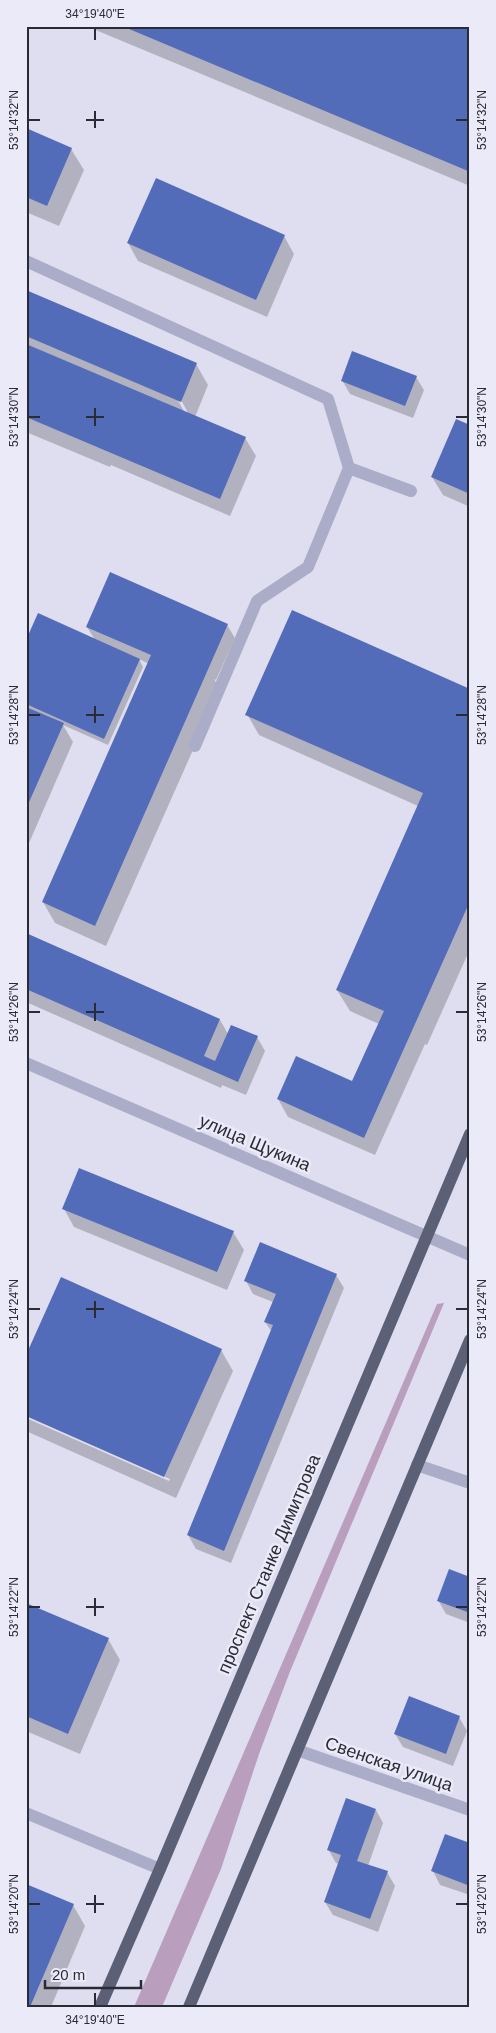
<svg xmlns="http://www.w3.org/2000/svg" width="496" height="2033" font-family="Helvetica,sans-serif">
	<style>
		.green { fill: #b99fbd }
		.shadow { fill: #0003; fill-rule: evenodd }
		.building { fill: #536cb9 }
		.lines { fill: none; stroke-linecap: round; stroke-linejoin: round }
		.service { stroke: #abacc7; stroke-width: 12 }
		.minor { stroke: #abacc7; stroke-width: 12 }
		.tertiary { stroke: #abacc7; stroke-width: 12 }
		.primary { stroke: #5c6076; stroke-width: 12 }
		.ticks { fill: none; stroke: #2a2c35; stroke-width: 2 }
		.labels { text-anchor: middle; stroke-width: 5; stroke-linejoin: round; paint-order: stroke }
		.street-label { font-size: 18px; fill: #2a2c35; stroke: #ebeaf8 }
		.neatline { fill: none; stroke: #2a2c35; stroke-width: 2 }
		.ticks-label { font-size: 12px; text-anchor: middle; fill: #2a2c35 }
	</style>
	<rect width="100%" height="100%" fill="#dfdef0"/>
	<path class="green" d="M444 1303 289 1674 259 1754 221 1869 162 2007H134L437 1304Z"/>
	<g class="shadow">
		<path d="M86 26H470V186Z"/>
		<path d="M26 129 71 149 84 170 59 226 26 212Z"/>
		<path d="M284 236 294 254 267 317 138 261 128 243Z"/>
		<path d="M26 292 196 364 208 385 195 417 245 438 256 456 230 516 111 465 110 467 26 432ZM179 396 188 413H185L176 397Z"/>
		<path d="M416 377 424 390 413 418 350 394 342 380Z"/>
		<path d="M470 426V507L443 495 432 477Z"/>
		<path d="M227 625 235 638 216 680 214 679 220 689 106 946 55 923 43 902 149 664 139 659 143 667 108 745 63 725 73 742 26 850V643L95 640 87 627Z"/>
		<path d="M470 690V949L427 1045 425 1044 375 1155 288 1117 278 1099 353 1082 379 1024 350 1011 337 990 418 806 259 735 247 714Z"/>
		<path d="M26 934 220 1020 228 1034 257 1037 265 1051 246 1095 222 1085 221 1088 26 1002Z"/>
		<path d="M64 1209 233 1232 244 1250 227 1290 74 1227Z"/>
		<path d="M336 1275 344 1288 231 1563 196 1549 188 1535 272 1332 265 1322 273 1302 253 1294 246 1281Z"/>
		<path d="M221 1350 233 1371 176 1498 26 1431V1418L169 1481 170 1479 26 1415Z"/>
		<path d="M470 1578V1623L446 1614 438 1600Z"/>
		<path d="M26 1604 108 1639 120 1660 80 1754 26 1731Z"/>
		<path d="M459 1717 467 1731 453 1766 403 1747 395 1734Z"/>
		<path d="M376 1810 383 1823 368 1866 387 1872 395 1886 378 1932 333 1915 325 1902 339 1864 336 1863 328 1849Z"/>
		<path d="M470 1844V1895L440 1885 433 1871Z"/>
		<path d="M73 1905 85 1926 51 2007H26Z"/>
	</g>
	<g class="building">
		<path d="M122 26H470V167L468 171Z"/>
		<path d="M26 128 72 148 47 206 26 197Z"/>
		<path d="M156 178 285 235 256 300 127 243Z"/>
		<path d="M26 290 197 363 181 402 26 336Z"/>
		<path d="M26 344 246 437 220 499 26 417Z"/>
		<path d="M352 351 417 376 405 406 341 381Z"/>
		<path d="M456 419 470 425V494L431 477Z"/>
		<path d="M110 572 228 624 95 926 42 902 151 655 86 627Z"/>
		<path d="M292 610 470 689V901L364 1138 277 1099 296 1056 352 1081 384 1011 336 990 423 793 245 715Z"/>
		<path d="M38 613 140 659 104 739 26 704V640Z"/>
		<path d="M26 707 64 723 26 809Z"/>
		<path d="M26 933 220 1019 204 1056 215 1061 231 1025 258 1036 238 1082 26 989Z"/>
		<path d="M79 1168 234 1231 217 1272 62 1209Z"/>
		<path d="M260 1242 337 1274 224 1551 187 1535 273 1325 264 1322 276 1294 244 1281Z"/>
		<path d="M61 1277 222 1349 164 1477 26 1416V1355Z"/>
		<path d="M449 1569 470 1577V1613L437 1601Z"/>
		<path d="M26 1603 109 1638 68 1734 26 1716Z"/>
		<path d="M409 1696 460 1716 446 1754 394 1734Z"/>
		<path d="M346 1798 376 1809 357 1861 388 1871 370 1919 324 1902 341 1855 327 1850Z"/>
		<path d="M445 1834 470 1843V1886L431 1871Z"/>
		<path d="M26 1884 74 1904 30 2007H26Z"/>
	</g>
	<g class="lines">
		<g class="service">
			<path d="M26 261 328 399 349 468 411 491"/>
			<path d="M195 746 257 601 308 567 349 468"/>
		</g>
		<g class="minor">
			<path d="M417 1465 470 1483"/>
			<path d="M297 1750 470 1810"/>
			<path d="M26 1813 160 1869"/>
		</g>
		<path class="tertiary" d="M26 1063 470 1255"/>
		<g class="primary">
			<path d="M100 2007 160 1869 470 1134"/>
			<path d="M189 2007 470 1340"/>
		</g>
	</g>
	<path class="ticks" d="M95 28V40M95 111V128M28 120H40M86 120H104M456 120H468M95 408V426M28 417H40M86 417H104M456 417H468M95 706V723M28 715H40M86 715H104M456 715H468M95 1003V1021M28 1012H40M86 1012H104M456 1012H468M95 1301V1318M28 1309H40M86 1309H104M456 1309H468M95 1598V1616M28 1607H40M86 1607H104M456 1607H468M95 1895V1913M28 1904H40M86 1904H104M456 1904H468M95 1993V2006"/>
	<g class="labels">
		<g class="street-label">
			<text transform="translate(255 1143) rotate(23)" y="6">улица Щукина</text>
			<text transform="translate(269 1564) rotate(-67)" y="6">проспект Станке Димитрова</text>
			<text transform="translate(389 1764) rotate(19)" y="6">Свенская улица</text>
		</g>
	</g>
	<rect width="496" height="2033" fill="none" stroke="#ebeaf8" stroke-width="55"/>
	<path d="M45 1980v8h96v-8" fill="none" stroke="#2a2c35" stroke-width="2.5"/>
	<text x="52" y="1980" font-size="15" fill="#2a2c35" stroke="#ebeaf8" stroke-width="4" paint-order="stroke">20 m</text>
	<rect x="28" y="28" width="440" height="1978" class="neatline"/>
	<g class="ticks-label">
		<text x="95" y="18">34°19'40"E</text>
		<text transform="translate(14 120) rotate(-90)" y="4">53°14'32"N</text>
		<text transform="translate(482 120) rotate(-90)" y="4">53°14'32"N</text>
		<text transform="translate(14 417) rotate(-90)" y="4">53°14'30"N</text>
		<text transform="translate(482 417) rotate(-90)" y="4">53°14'30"N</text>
		<text transform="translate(14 715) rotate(-90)" y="4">53°14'28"N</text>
		<text transform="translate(482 715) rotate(-90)" y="4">53°14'28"N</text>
		<text transform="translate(14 1012) rotate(-90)" y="4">53°14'26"N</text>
		<text transform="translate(482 1012) rotate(-90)" y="4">53°14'26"N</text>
		<text transform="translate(14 1309) rotate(-90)" y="4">53°14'24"N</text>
		<text transform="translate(482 1309) rotate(-90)" y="4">53°14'24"N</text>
		<text transform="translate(14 1607) rotate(-90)" y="4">53°14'22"N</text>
		<text transform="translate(482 1607) rotate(-90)" y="4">53°14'22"N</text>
		<text transform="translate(14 1904) rotate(-90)" y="4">53°14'20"N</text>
		<text transform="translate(482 1904) rotate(-90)" y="4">53°14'20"N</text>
		<text x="95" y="2024">34°19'40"E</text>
	</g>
</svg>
